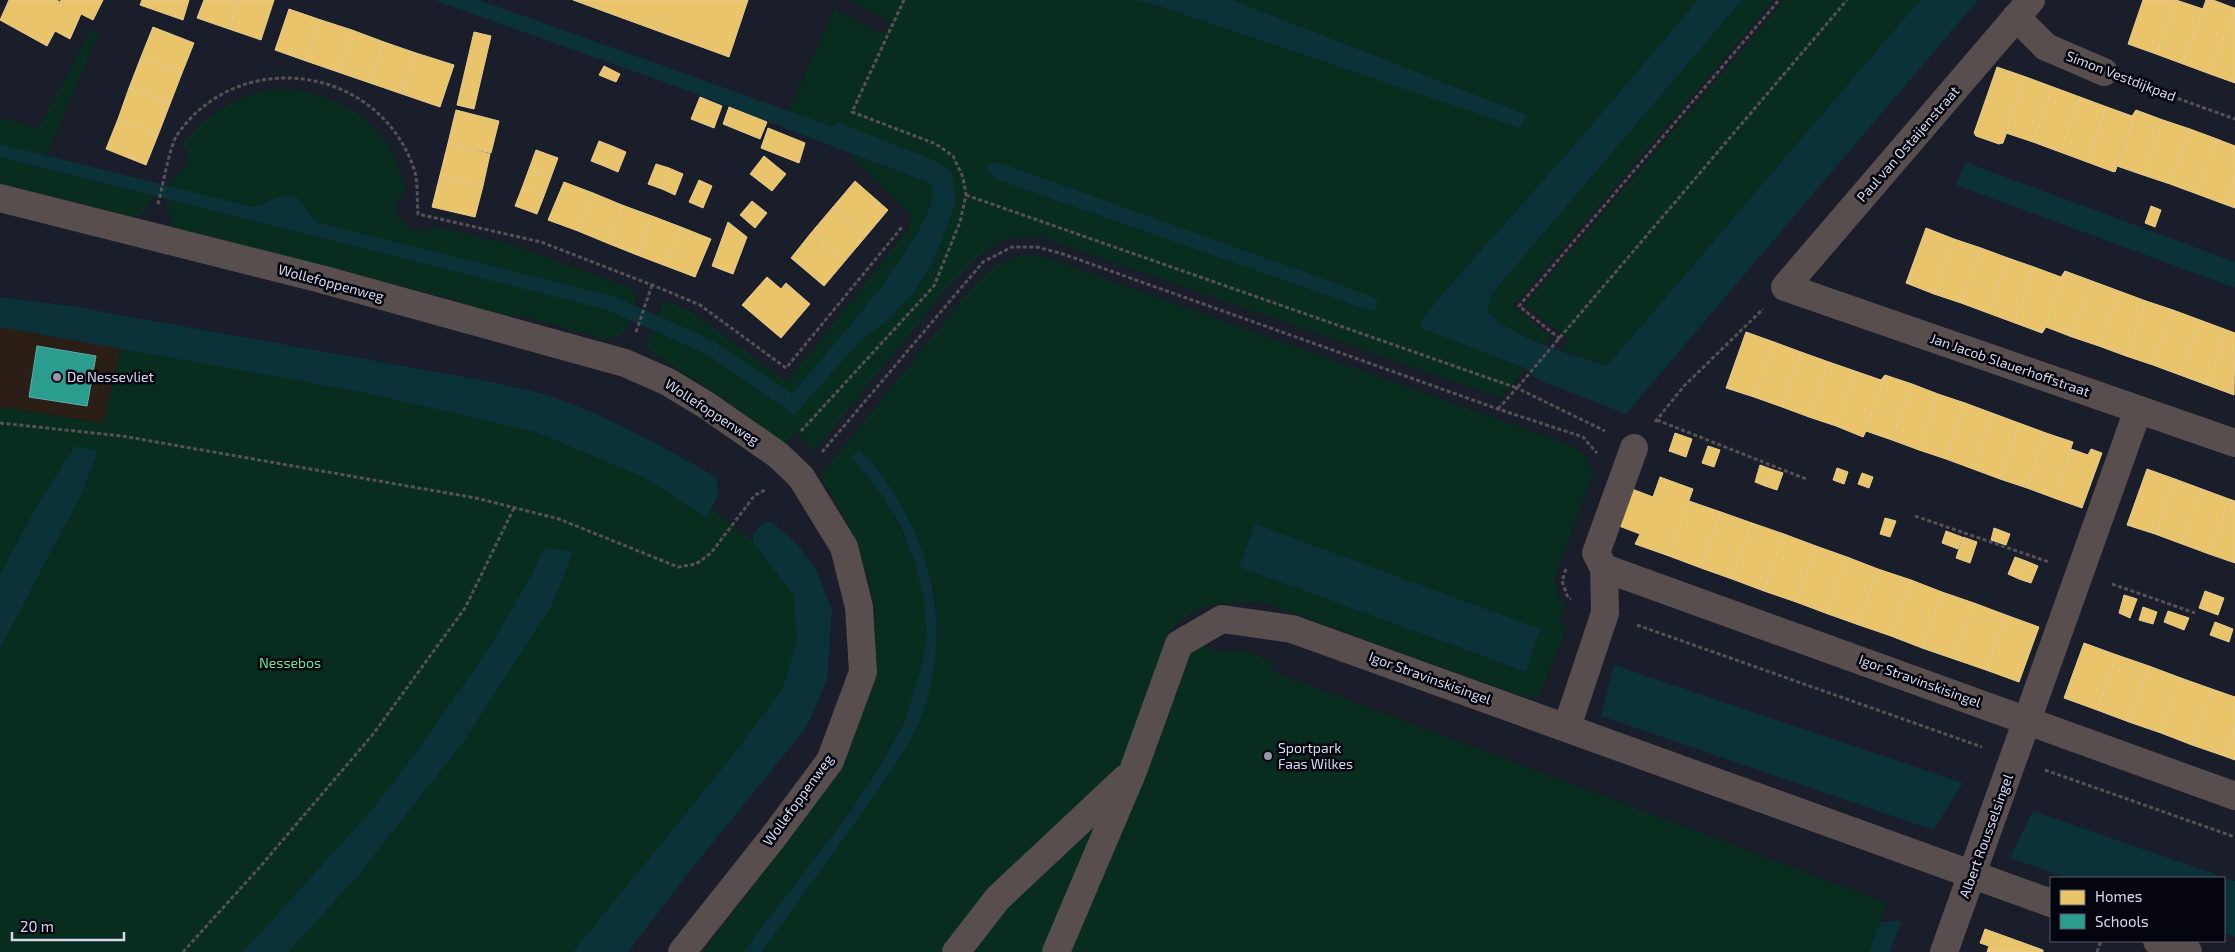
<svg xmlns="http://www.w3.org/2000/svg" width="2235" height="952" font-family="'Exo 2',sans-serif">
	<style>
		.education { fill: #2a1e17 }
		.green { fill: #082d1e; fill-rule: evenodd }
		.water { fill: #0b3139 }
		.homes { fill: #e9c46a; stroke: #e3cb91 }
		.schools { fill: #2a9d8f; stroke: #5eafab }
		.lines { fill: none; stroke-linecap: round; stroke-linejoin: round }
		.path { stroke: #575155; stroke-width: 3; stroke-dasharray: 4 2.5; stroke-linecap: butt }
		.minor { stroke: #584e4e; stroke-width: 28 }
		.poi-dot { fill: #9498a7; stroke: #04050f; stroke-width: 2 }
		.labels { text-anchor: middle; stroke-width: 5; stroke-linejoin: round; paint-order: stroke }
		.street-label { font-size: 14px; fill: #d6daeb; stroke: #04050f }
		.poi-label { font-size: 14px; fill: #d6daeb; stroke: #04050f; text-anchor: start }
		.park-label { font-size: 14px; fill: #68e3a3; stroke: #04050f }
	</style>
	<rect width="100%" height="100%" fill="#1a1d2a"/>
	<path class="education" d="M0 327 121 348 103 423 0 407Z"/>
	<g class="green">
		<path d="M848 0H1135L1527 115 1232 0H1698L1578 141 1438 299 1423 319 1420 328 1525 368 1501 398 1042 237H1016L1000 241 976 258 953 281 814 451 802 439 799 431 784 443 718 395 646 348 652 330 708 355 794 414 863 338 885 323 914 292 934 259 952 173 939 162 837 123 834 127 789 111 834 9 884 34 890 21ZM998 162 1363 293 1371 311 995 179 990 175 989 164Z"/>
		<path d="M1742 0H1774L1513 306 1552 338 1546 345C1524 336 1504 328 1487 311L1491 295Z"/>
		<path d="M1785 0H1920L1607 366 1562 350 1570 340 1525 305Z"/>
		<path d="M91 31H100L46 156 0 144V117L38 128Z"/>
		<path d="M282 89C321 91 365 109 387 143 396 158 401 173 406 189L397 202 396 213 411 230 422 232 436 227 513 245 631 288 636 299 635 306 613 296 315 222 297 197C277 193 271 203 254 207L170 187 172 180 186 168 188 151 183 143C209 113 242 91 282 89Z"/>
		<path d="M846 152 927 182 933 187C935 236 825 353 792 394L708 338 658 316 662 303 669 302 689 310 787 382 909 228 911 214Z"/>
		<path d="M0 157 153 196 148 206 137 218 0 183Z"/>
		<path d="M166 199 607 310 630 320C624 335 620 337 604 339L516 314 503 321 472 313 463 302 173 227Z"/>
		<path d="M1019 256H1032L1050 259 1572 446 1585 455 1593 473 1555 577 1557 597 1566 604 1559 622 1567 626 1539 698H1529L1515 694 1266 603C1229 600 1195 602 1169 632L1224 653C1240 646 1260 656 1274 664L1272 671 1887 903 1869 952H762L892 770 938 636 935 594 924 556 907 516 883 476 859 449C883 498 914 543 924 598 941 692 870 786 816 856 792 888 767 920 743 952H703L813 808 849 743 875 657V612L869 580 855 539 839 507 823 482V472L968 293C985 275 994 263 1019 256ZM1240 567 1540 629V630L1525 672Z"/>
		<path d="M121 348 626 438 810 588 812 680 602 952H0V407L103 423Z"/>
	</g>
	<g class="water">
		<path d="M434 0H479L834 127 837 122 939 162 952 173 956 203 934 259 914 292 885 323 863 338 794 415 708 355 607 310 0 157V144L253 207C271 203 277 193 297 197L315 222 613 296 708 338 792 394C825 353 935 236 933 187L927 182 672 85Z"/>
		<path d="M1135 0H1232L1527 115 1520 128 1159 6Z"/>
		<path d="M1698 0H1742L1491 295 1487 311C1515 340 1570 354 1607 366L1920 0H1978L1626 414 1538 380 1525 368 1420 328 1423 319 1438 299 1578 141Z"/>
		<path d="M998 162 1363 293 1378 300 1375 310 1371 311 995 179 987 170 989 164Z"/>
		<path d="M1965 162 2235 262V288L1956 185Z"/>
		<path d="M0 297 71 306 486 381C507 386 530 389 550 396 609 416 662 446 716 477L719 493 706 517 645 478 536 432 362 392 0 327Z"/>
		<path d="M75 446 98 451 82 493 0 648V575L35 509Z"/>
		<path d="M859 449C867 458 877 467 884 478 934 550 953 634 921 717 908 751 880 787 859 817 827 862 794 907 762 952H743L850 812 882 763 904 723 922 666 927 636 924 599 914 560 901 526 881 494 852 457Z"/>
		<path d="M771 521 798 545 816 569 832 610 827 681 806 728 693 867 628 952H573L731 758 782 690 797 641 794 595 753 543V533L761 525Z"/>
		<path d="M1255 524 1540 629 1526 672 1239 567Z"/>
		<path d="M544 548 573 552 552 605 462 744 355 879 288 952H243L373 809 428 736 491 645 532 574Z"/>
		<path d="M1614 665 1963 783 1933 830 1601 716Z"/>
		<path d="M2033 811 2235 881V937L2224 933V878H2068L2010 858Z"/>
		<path d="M1901 921 1890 952H1869L1880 922Z"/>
	</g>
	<g class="homes">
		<path d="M9 0H57L60 2 61 0H103L93 20 81 14 70 39 55 31 47 46 0 20Z"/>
		<path d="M142 0H189L183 20 140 5Z"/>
		<path d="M204 0H240L229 29 197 18Z"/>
		<path d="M240 0H274L261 40 229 29Z"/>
		<path d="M573 0H748L729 57Z"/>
		<path d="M2143 0H2176L2156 54 2128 44Z"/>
		<path d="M2176 0 2203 9 2183 64 2156 54Z"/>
		<path d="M2206 0H2213L2234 8 2210 74 2183 64Z"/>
		<path d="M2234 8H2235V83L2210 74Z"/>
		<path d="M289 9 321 20 306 61 275 50Z"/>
		<path d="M321 20 352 30 338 72 306 61Z"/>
		<path d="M153 27 194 43 182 73 141 57Z"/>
		<path d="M352 30 384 42 370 83 338 72Z"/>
		<path d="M474 32 491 36 474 109 457 105Z"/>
		<path d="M384 42 416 53 402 94 370 83Z"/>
		<path d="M416 53 454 65 440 107 402 94Z"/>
		<path d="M141 57 182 73 170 104 129 88Z"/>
		<path d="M604 66 620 74 616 82 599 75Z"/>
		<path d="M1997 67 2026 77 2003 143 1999 144 1976 136 1974 133Z"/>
		<path d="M2026 77 2053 87 2033 142 2006 133Z"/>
		<path d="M2053 87 2080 97 2060 152 2033 142Z"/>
		<path d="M129 88 170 104 158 135 118 119Z"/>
		<path d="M700 97 722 106 714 128 691 119Z"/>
		<path d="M2080 97 2107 107 2087 162 2060 152Z"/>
		<path d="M729 107 767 122 760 139 723 124Z"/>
		<path d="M2107 107 2132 116 2136 110 2114 172 2087 162Z"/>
		<path d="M456 110 499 121 491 153 448 143Z"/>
		<path d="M2136 110 2163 120 2143 175 2117 166 2115 172Z"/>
		<path d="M118 119 158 135 146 165 106 149Z"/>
		<path d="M2163 120 2190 129 2170 184 2143 175Z"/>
		<path d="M768 128 805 143 799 163 761 148Z"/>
		<path d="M2190 129 2217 139 2197 194 2170 184Z"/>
		<path d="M2217 139 2235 146V173L2224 204 2197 194Z"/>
		<path d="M599 141 612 146 604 166 591 161Z"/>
		<path d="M448 143 490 154 483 186 440 175Z"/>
		<path d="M612 146 626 152 618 172 604 166Z"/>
		<path d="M536 150 558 158 551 177 529 169Z"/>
		<path d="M764 156 786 174 772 191 750 174Z"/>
		<path d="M656 164 669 168 662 189 648 184Z"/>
		<path d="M669 168 683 174 675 195 662 189Z"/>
		<path d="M529 169 551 177 544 196 522 188Z"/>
		<path d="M2235 173V208L2224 204Z"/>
		<path d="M440 175 483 186 475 217 432 207Z"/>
		<path d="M699 180 712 186 703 208 689 202Z"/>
		<path d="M855 181 888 210 867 235 833 207Z"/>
		<path d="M564 182 593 193 578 231 548 220Z"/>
		<path d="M522 188 544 196 537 214 515 206Z"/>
		<path d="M593 193 622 205 607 243 578 231Z"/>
		<path d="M752 201 767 213 755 228 740 215Z"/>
		<path d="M622 205 652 216 637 255 607 243Z"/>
		<path d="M2151 206 2161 210 2155 227 2145 223Z"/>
		<path d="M833 207 867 235 845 261 811 233Z"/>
		<path d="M652 216 681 227 666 266 637 255Z"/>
		<path d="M728 222 747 237 733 274 712 266Z"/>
		<path d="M681 227 711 239 695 277 666 266Z"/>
		<path d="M1926 228 1954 239 1934 294 1906 283Z"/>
		<path d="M811 233 845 261 824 286 791 258Z"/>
		<path d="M1954 239 1981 248 1961 303 1934 294Z"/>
		<path d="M1981 248 2008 258 1988 313 1961 303Z"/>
		<path d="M2008 258 2034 267 2015 323 1988 313Z"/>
		<path d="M2034 267 2061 277 2065 271 2042 333 2015 323Z"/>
		<path d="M2065 271 2092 281 2072 337 2046 327 2042 333Z"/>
		<path d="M767 277 781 289 786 283 810 304 781 338 742 305Z"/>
		<path d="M2092 281 2119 291 2099 346 2072 337Z"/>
		<path d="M2119 291 2146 301 2126 356 2099 346Z"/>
		<path d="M2146 301 2173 310 2153 365 2126 356Z"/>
		<path d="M2173 310 2200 320 2180 375 2153 365Z"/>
		<path d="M2200 320 2227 330 2207 385 2180 375Z"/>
		<path d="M2227 330 2235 333 2234 395 2207 385Z"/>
		<path d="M1746 332 1774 342 1754 397 1726 388Z"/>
		<path d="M1774 342 1801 352 1782 407 1754 397Z"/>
		<path d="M1801 352 1829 362 1809 417 1782 407Z"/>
		<path d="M1829 362 1855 371 1836 426 1809 417Z"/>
		<path d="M1855 371 1881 380 1885 375 1863 437 1836 426Z"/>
		<path d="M1885 375 1912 384 1892 440 1866 431 1863 437Z"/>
		<path d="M1912 384 1938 394 1919 450 1892 440Z"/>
		<path d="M1938 394 1965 403 1946 459 1919 450Z"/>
		<path d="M1965 403 1992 413 1973 469 1946 459Z"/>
		<path d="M1992 413 2019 423 2000 479 1973 469Z"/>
		<path d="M2019 423 2046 433 2027 488 2000 479Z"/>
		<path d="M1675 433 1692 439 1686 457 1669 451Z"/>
		<path d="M2046 433 2073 442 2054 498 2027 488Z"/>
		<path d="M1708 446 1720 450 1714 467 1702 463Z"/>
		<path d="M2071 449 2088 455 2091 449 2102 453 2082 508 2054 498Z"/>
		<path d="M1760 465 1771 469 1765 486 1755 482Z"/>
		<path d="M1837 468 1848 472 1844 484 1833 480Z"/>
		<path d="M1771 469 1783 473 1777 490 1765 486Z"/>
		<path d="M2147 469 2175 479 2155 534 2127 525Z"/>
		<path d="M1862 473 1873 477 1869 488 1858 484Z"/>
		<path d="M1660 477 1693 489 1669 556 1635 544 1640 534 1619 526 1632 489 1653 497Z"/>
		<path d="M2175 479 2202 489 2182 544 2155 534Z"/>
		<path d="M2202 489 2229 499 2209 554 2182 544Z"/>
		<path d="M2229 499 2235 501V563L2209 554Z"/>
		<path d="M1689 501 1721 512 1701 568 1669 556Z"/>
		<path d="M1721 512 1752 523 1732 579 1701 568Z"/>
		<path d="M1885 518 1896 521 1890 537 1880 534Z"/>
		<path d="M1752 523 1784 534 1764 591 1732 579Z"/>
		<path d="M1994 528 2010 534 2006 545 1991 540Z"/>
		<path d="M1946 531 1962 537 1958 549 1942 543Z"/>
		<path d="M1784 534 1816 546 1796 602 1764 591Z"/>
		<path d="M1963 537 1977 542 1970 563 1956 558Z"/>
		<path d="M1816 546 1847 557 1828 614 1796 602Z"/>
		<path d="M1847 557 1878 569 1859 625 1828 614Z"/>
		<path d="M2015 557 2026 561 2019 579 2008 574Z"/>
		<path d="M2026 561 2038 566 2031 583 2019 579Z"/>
		<path d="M1878 569 1911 580 1891 636 1859 625Z"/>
		<path d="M1911 580 1942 592 1922 648 1891 636Z"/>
		<path d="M2205 591 2224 598 2218 615 2199 608Z"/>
		<path d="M1942 592 1974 603 1954 659 1922 648Z"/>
		<path d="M2124 595 2137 599 2130 618 2119 613Z"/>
		<path d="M1974 603 2006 615 1986 670 1954 659Z"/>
		<path d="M2143 607 2157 612 2153 624 2139 620Z"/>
		<path d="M2168 611 2189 618 2184 630 2164 622Z"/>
		<path d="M2006 615 2039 627 2019 682 1986 670Z"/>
		<path d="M2215 622 2233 629 2229 642 2210 635Z"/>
		<path d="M2084 643 2117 655 2097 710 2064 698Z"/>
		<path d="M2117 655 2149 666 2129 722 2097 710Z"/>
		<path d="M2149 666 2181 678 2161 733 2129 722Z"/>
		<path d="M2181 678 2212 689 2192 745 2161 733Z"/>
		<path d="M2212 689 2235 697V725L2224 756 2192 745Z"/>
		<path d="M2235 725V760L2224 756Z"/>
		<path d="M1985 929 2043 950V952H1987L1989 946 1980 943Z"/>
	</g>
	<path class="schools" d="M37 346 96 356 87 406 29 397Z"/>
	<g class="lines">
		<g class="path">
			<path d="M2135 83 2235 119"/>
			<path d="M966 195 1517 388 1847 0"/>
			<path d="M158 204C162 189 170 145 177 135 240 44 382 66 415 172 418 185 417 201 418 214L541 242 652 285 700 305 786 368 902 227"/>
			<path d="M636 332 652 285"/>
			<path d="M1560 339 1519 306 1779 0"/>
			<path d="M1498 409 1517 388 1605 431"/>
			<path d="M1657 420 1806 479"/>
			<path d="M1655 422 1684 386 1763 309"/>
			<path d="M0 423 122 436 476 498 559 519 678 567 696 564 711 553 755 495 765 490"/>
			<path d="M801 431 934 286 960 222 966 195 963 177 953 156 936 144 852 112 904 0"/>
			<path d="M822 452 983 262 1012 247H1037L1063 254 1498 409 1583 437 1597 453"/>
			<path d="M1915 516 2049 562"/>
			<path d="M1566 569 1562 581 1568 598 1571 599"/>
			<path d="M2112 584 2195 613"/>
			<path d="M1637 625 1982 747"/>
			<path d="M2045 770 2235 837"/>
			<path d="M183 952 259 868 374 733 465 608 514 508"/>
			<path d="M2097 952 2101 941"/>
		</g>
		<g class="minor">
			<path d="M2031 0 1785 287 2235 443"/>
			<path d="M2016 17 2046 47 2104 72"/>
			<path d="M0 198 321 279 625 363 668 382 706 405 778 455 801 477 844 547 859 607 863 672 830 761 771 840 682 952"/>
			<path d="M1634 448 1596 553 1604 568 2235 796"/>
			<path d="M1567 727 1605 613 1604 568"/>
			<path d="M2157 941 2188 952"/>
			<path d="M956 952 998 898 1126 778"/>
			<path d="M1056 952 1133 771 1179 644 1222 619 1292 629 2051 903"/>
			<path d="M1944 952 2138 410"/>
		</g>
	</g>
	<g class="poi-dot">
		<circle cx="57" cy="377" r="5"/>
		<circle cx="1268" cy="756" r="5"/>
	</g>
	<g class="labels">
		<g class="street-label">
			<text transform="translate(2121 76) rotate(21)" y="5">Simon Vestdijkpad</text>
			<text transform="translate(1908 144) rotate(-49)" y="5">Paul van Ostaijenstraat</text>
			<text transform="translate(331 283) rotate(15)" y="5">Wollefoppenweg</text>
			<text transform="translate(2010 365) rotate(19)" y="5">Jan Jacob Slauerhoffstraat</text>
			<text transform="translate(712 412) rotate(33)" y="5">Wollefoppenweg</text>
			<text transform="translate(1430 678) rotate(20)" y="5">Igor Stravinskisingel</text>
			<text transform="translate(1920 681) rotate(20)" y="5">Igor Stravinskisingel</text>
			<text transform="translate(798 800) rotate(-54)" y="5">Wollefoppenweg</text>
			<text transform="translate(1986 836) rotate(-70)" y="5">Albert Rousselsingel</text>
		</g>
		<g class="poi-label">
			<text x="67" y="382">De Nessevliet</text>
			<text x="1278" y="753">Sportpark<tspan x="1278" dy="16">Faas Wilkes</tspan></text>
		</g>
		<g class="park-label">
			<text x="290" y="668">Nessebos</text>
		</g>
	</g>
	<rect x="2050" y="877" width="175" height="65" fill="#04050f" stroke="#585a67"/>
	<rect x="2060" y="890" width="25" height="15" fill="#e9c46a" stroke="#585a67"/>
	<text x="2095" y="902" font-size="15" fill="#d6daeb">Homes</text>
	<rect x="2060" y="914" width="25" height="15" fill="#2a9d8f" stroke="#585a67"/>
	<text x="2095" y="927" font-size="15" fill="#d6daeb">Schools</text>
	<path d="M12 932v8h112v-8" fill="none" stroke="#d6daeb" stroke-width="2.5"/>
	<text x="20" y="932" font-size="15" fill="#d6daeb" stroke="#04050f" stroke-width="4" paint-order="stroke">20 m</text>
</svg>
